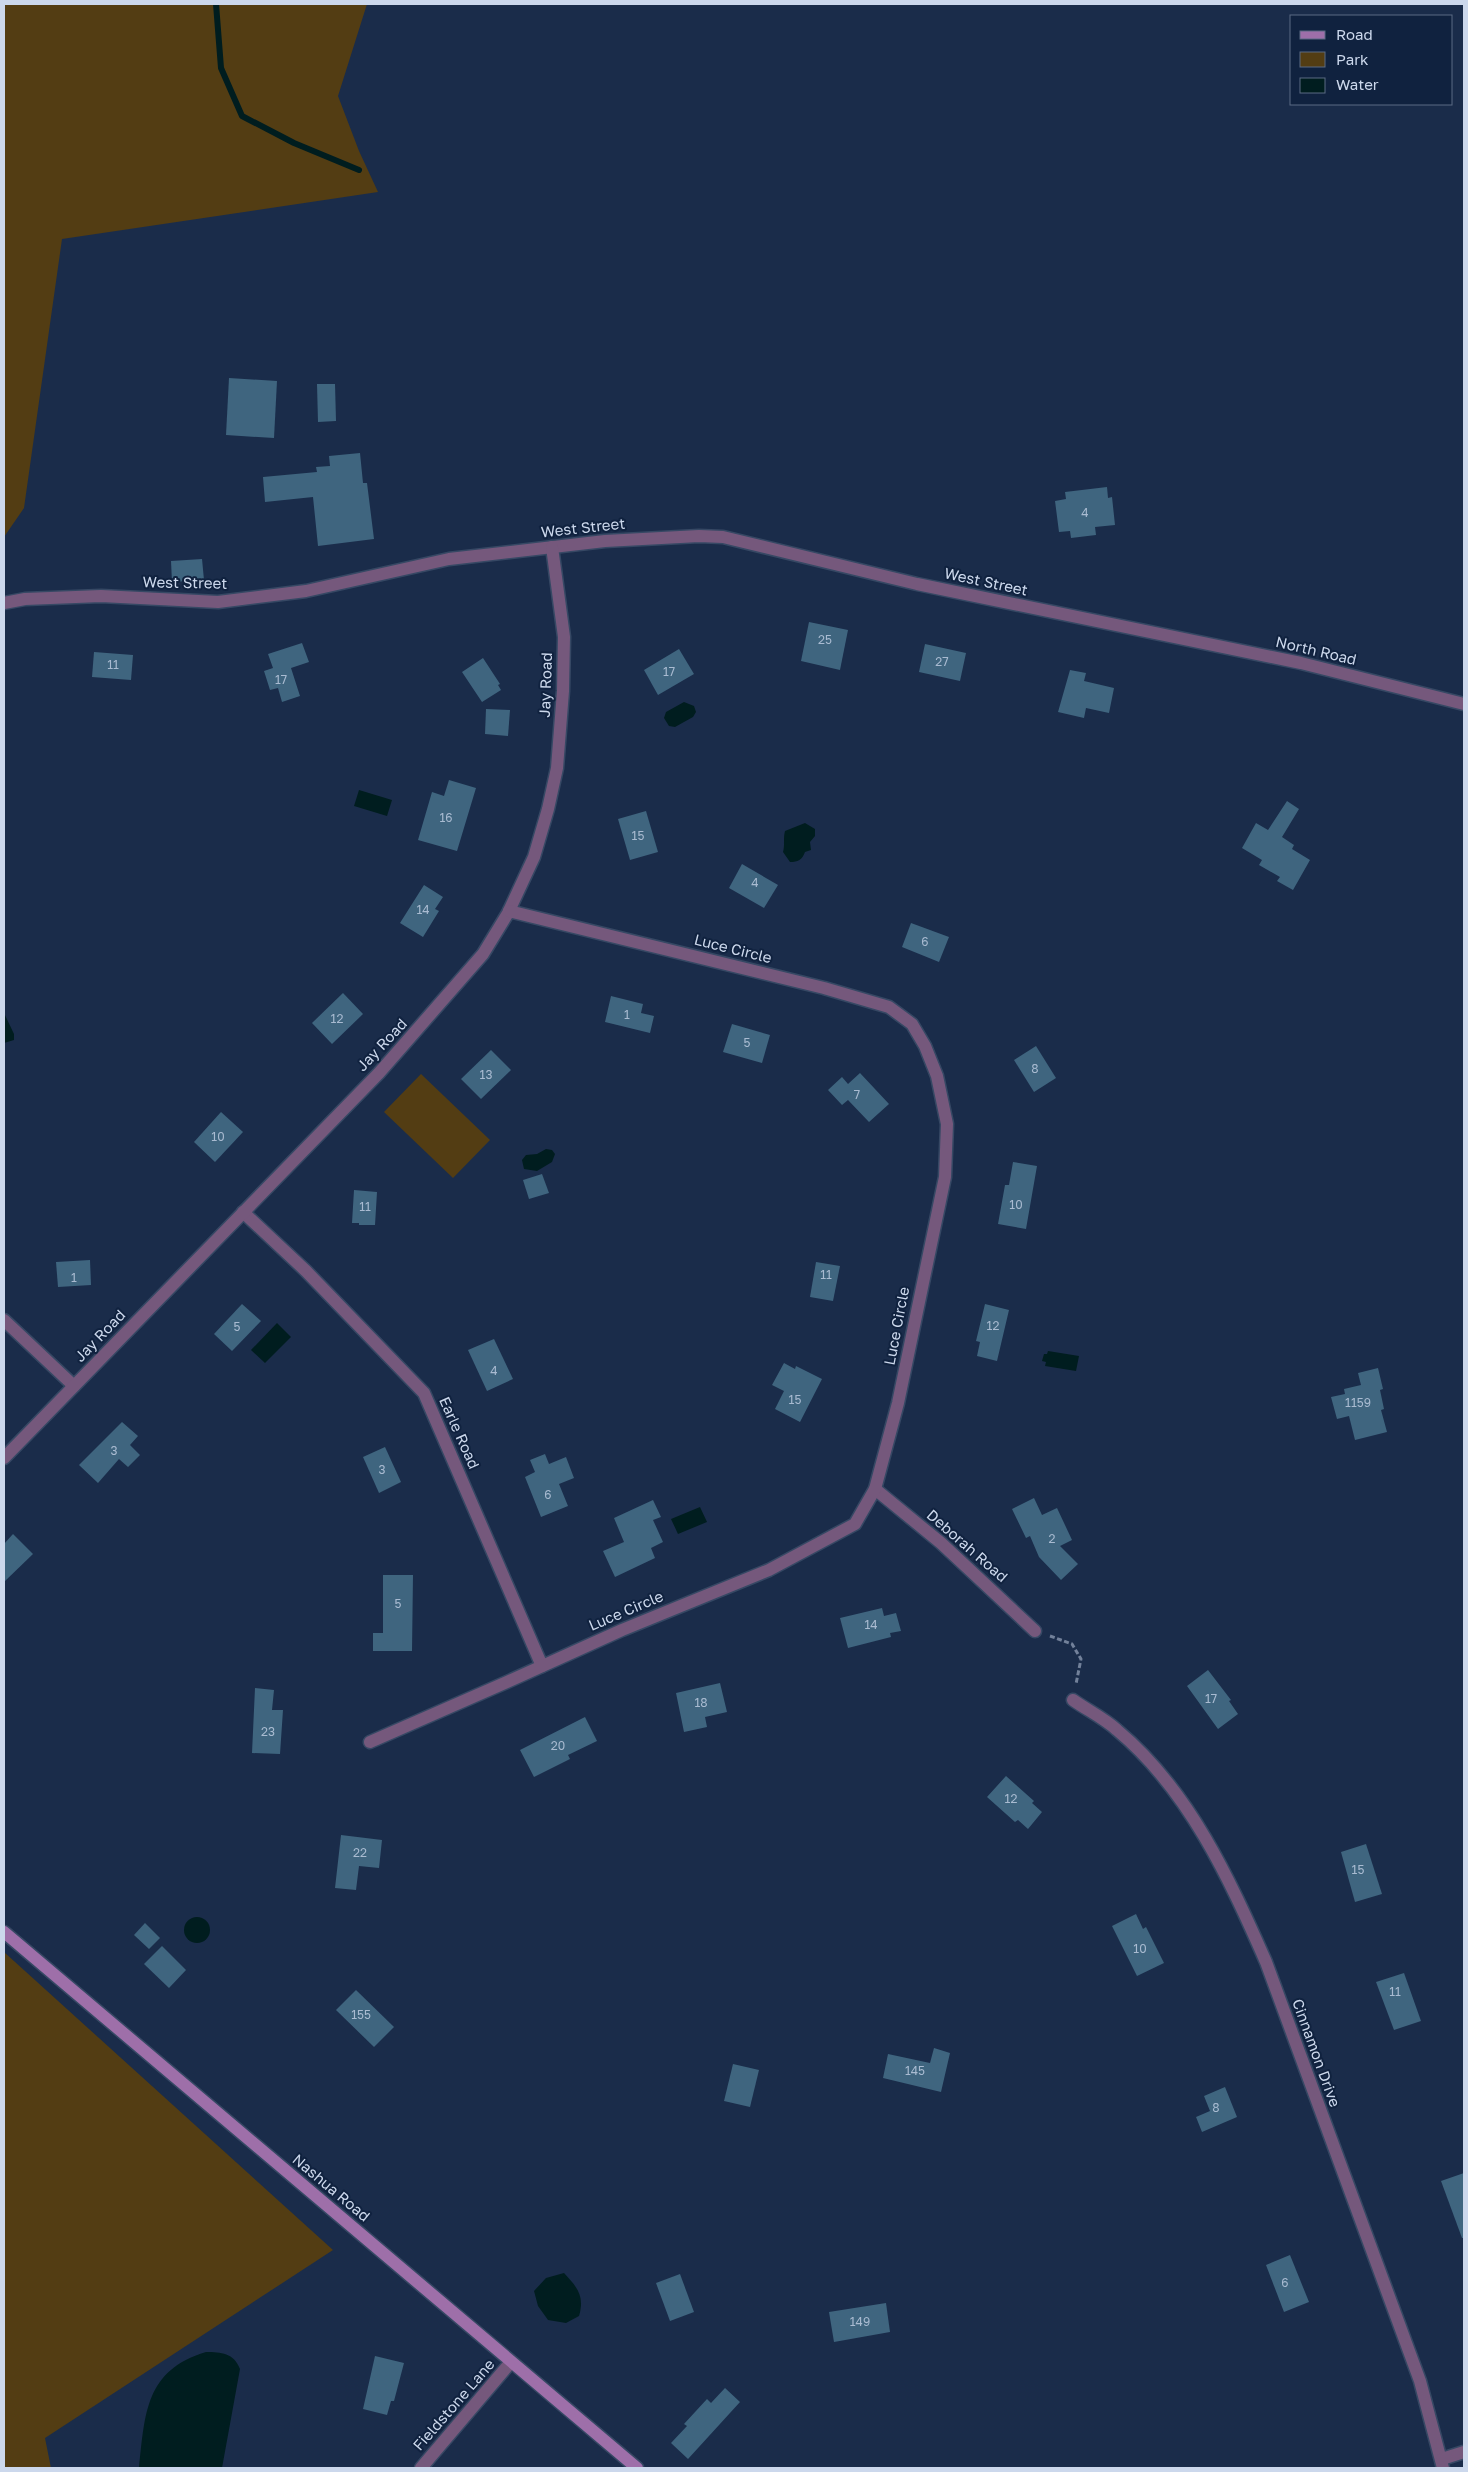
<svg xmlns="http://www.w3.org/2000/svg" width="1468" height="2472" font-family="'Golos Text',sans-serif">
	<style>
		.green { fill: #533d13 }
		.water { fill: #001d1f }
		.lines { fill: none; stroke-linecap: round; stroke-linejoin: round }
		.stream { stroke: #001d1f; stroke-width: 6 }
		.building { fill: #3f657f }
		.street-casing { stroke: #364864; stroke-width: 15 }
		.secondary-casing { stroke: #364864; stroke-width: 15 }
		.path { stroke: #72819a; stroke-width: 3; stroke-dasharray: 5 2.5; stroke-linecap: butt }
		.street { stroke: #75587c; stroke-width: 12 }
		.secondary { stroke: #9e6fa9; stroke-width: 12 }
		.labels { text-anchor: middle; stroke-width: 4; stroke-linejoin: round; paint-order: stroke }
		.number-label { font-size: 12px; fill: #a9bbd1 }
		.street-label { font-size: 15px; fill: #ccd8ec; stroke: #10223f }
	</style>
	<rect width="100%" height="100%" fill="#1a2c4a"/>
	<g class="green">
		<path d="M4 4H367L338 96 359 151 378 192 62 239 24 508 4 537Z"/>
		<path d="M421 1074 490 1140 453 1178 384 1112Z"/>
		<path d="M4 1952 333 2250 45 2438 51 2468H4Z"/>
	</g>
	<g class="water">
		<path d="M684 702 694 706 696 712 693 717 675 727 669 726 664 718 666 712Z"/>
		<path d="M359 790 392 800 387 816 354 806Z"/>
		<path d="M805 823 815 829V836L810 842 811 850 805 852C802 860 798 862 790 862L783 852C785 845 783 838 785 831Z"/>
		<path d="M4 1013 14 1034V1040L4 1043Z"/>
		<path d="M546 1149 552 1150 555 1154 552 1162 537 1171 524 1169 522 1160 526 1155 537 1154Z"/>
		<path d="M277 1323 291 1337 265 1363 251 1350Z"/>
		<path d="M1048 1351 1079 1356 1076 1371 1045 1366 1046 1362 1042 1361 1044 1354H1047Z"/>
		<path d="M700 1507 707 1522 678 1534 671 1519Z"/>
		<circle cx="197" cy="1930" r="13"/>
		<path d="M564 2273C577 2287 585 2296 579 2316L566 2323 548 2320 538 2306 534 2291 546 2278Z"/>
		<path d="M206 2352C221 2352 234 2353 240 2369L222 2468H139C145 2414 145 2370 206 2352Z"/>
	</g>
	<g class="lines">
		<path class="stream" d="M216 4 221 68 242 116 294 143 359 170"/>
	</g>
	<g class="building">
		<path d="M229 378 277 381 274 438 226 435Z"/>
		<path d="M317 384H335L336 421 318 422Z"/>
		<path d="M360 453 363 483H367L374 539 318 546 313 497 265 502 263 477 317 472 316 467 330 466 329 456Z"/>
		<path d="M1107 487 1108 498 1112 497 1115 525 1095 527 1096 535 1071 538 1070 531 1059 532 1055 501 1066 499 1065 492Z"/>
		<path d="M202 559 204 580 172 582 171 561Z"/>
		<path d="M809 622 848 630 840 670 801 661Z"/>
		<path d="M302 643 309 662 291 668 300 696 282 702 278 688 270 690 264 671 273 668 268 654Z"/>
		<path d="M925 644 966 653 960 681 919 672Z"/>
		<path d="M679 649 694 674 658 695 644 670Z"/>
		<path d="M94 652 133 655 131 680 92 677Z"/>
		<path d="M483 658 500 684 498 685 501 690 482 702 462 672Z"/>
		<path d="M1070 670 1086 673 1084 681 1114 688 1109 713 1086 708 1084 718 1058 712Z"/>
		<path d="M486 709 510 710 508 736 485 734Z"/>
		<path d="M449 780 476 788 457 851 418 840 432 792 444 796Z"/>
		<path d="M1287 801 1299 809 1282 837 1294 845 1292 849 1310 860 1293 890 1277 881 1280 877 1259 865 1262 860 1242 848 1256 823 1268 830Z"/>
		<path d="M646 811 658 852 630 860 618 819Z"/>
		<path d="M742 864 778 885 764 908 729 888Z"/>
		<path d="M424 885 443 897 435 909 439 911 423 937 400 923Z"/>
		<path d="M911 923 949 937 939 962 902 947Z"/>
		<path d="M343 993 363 1014 332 1044 312 1023Z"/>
		<path d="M611 996 643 1004 641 1013 654 1016 650 1033 605 1022Z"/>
		<path d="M732 1024 770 1035 762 1063 723 1052Z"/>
		<path d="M1036 1046 1056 1078 1034 1092 1014 1060Z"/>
		<path d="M491 1050 511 1070 481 1099 461 1079Z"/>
		<path d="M860 1073 889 1104 869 1122 848 1100 842 1105 828 1090 842 1077 848 1084Z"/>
		<path d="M221 1112 243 1132 215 1162 194 1142Z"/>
		<path d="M1013 1162 1037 1166 1026 1229 998 1224 1005 1185H1009Z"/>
		<path d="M542 1174 549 1193 529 1199 523 1180Z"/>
		<path d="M354 1190 377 1192 375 1225H359V1223H352Z"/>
		<path d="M90 1260 91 1285 58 1287 56 1262Z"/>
		<path d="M816 1262 840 1266 833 1301 810 1297Z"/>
		<path d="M242 1304 261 1321 232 1351 214 1334Z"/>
		<path d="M985 1304 1009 1310 997 1361 977 1356 980 1342 976 1341Z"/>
		<path d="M494 1339 513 1379 487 1391 468 1350Z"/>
		<path d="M784 1363 795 1369 796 1366 822 1379 800 1422 775 1409 784 1391 772 1385Z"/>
		<path d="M1378 1368 1383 1389 1380 1390 1384 1409 1381 1410 1387 1432 1355 1440 1349 1416 1337 1419 1331 1397 1345 1394 1344 1389 1361 1385 1358 1373Z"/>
		<path d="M122 1422 138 1436 130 1445 140 1455 128 1467 119 1459 98 1483 79 1465Z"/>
		<path d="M385 1447 401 1482 379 1493 363 1457Z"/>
		<path d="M545 1454 549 1464 566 1457 574 1478 559 1484 568 1506 541 1517 525 1477 535 1472 530 1460Z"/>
		<path d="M1034 1498 1042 1515 1057 1508 1072 1540 1060 1546 1078 1564 1061 1580 1039 1557 1030 1536 1026 1538 1012 1509Z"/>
		<path d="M653 1500 661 1517 653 1520 663 1542 651 1548 655 1558 615 1577 603 1551 624 1542 614 1518Z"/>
		<path d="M13 1534 33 1554 4 1582V1544Z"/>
		<path d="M383 1575H413L412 1651H373V1633H383Z"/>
		<path d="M882 1608 884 1616 896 1613 901 1631 890 1633 891 1637 848 1648 840 1618Z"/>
		<path d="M1208 1670 1231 1700 1229 1701 1238 1714 1218 1729 1187 1686Z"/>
		<path d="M720 1683 727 1712 705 1717 707 1727 684 1732 676 1693Z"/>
		<path d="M255 1688 274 1690 272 1710H283L280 1754 252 1753Z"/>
		<path d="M585 1717 597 1741 568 1755 570 1759 534 1777 520 1750Z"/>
		<path d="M1006 1776 1034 1801 1032 1803 1042 1812 1028 1829 1018 1820 1015 1822 987 1797Z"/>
		<path d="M341 1835 382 1840 379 1868 359 1866 356 1890 335 1888Z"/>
		<path d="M1366 1844 1382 1894 1355 1902 1341 1852Z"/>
		<path d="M1136 1914 1143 1929 1146 1927 1164 1963 1137 1976 1112 1926Z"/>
		<path d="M145 1923 160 1938 149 1949 134 1935Z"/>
		<path d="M162 1946 186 1970 169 1988 144 1964Z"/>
		<path d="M1404 1973 1421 2021 1394 2030 1376 1982Z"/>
		<path d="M356 1990 394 2027 374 2047 336 2010Z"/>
		<path d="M934 2048 950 2053 941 2092 883 2078 888 2054 930 2063Z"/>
		<path d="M733 2064 759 2070 750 2107 724 2101Z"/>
		<path d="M1225 2087 1237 2117 1202 2132 1196 2117 1210 2111 1204 2096Z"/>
		<path d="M1464 2173V2238H1462L1441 2181Z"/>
		<path d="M1290 2255 1309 2302 1284 2312 1266 2265Z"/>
		<path d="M680 2274 694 2312 670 2321 656 2283Z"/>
		<path d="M886 2303 890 2332 834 2342 829 2312Z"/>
		<path d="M375 2356 404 2363 394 2401H391L387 2415 363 2409Z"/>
		<path d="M725 2388 740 2402 688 2459 671 2443 687 2426 684 2424 707 2399 711 2403Z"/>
	</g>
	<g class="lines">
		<g class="street-casing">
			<g id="street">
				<path d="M4 603 25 599 101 596 218 602 306 591 449 559 605 541 699 536 723 537 917 584 1301 663 1464 704"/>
				<path d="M243 1212 306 1271 424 1393 542 1666"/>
				<path d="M4 1320 74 1386"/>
				<path d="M4 1458 379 1073 483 954 508 913 534 857 548 809 557 768 563 691 564 637 552 547"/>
				<path d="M875 1489 941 1543 1035 1631"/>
				<path d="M1073 1700C1087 1710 1104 1718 1117 1730 1189 1790 1229 1878 1266 1962L1420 2381 1443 2468"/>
				<path d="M370 1742 507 1682 622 1630 769 1570 855 1524 875 1489 898 1403 945 1177 947 1124 937 1076 925 1046 912 1024 889 1007 824 988 509 911"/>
				<path d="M1442 2459 1464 2452"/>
				<path d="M421 2468 511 2362"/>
			</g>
		</g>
		<g class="secondary-casing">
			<path id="secondary" d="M4 1932 637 2468"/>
		</g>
		<path class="path" d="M1050 1636 1072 1644 1081 1659 1076 1684"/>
		<use href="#street" class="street"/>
		<use href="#secondary" class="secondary"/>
	</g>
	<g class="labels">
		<g class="number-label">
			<text x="1085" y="517">4</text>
			<text x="825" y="644">25</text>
			<text x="942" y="666">27</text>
			<text x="113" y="669">11</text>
			<text x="669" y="676">17</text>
			<text x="281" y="684">17</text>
			<text x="446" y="822">16</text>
			<text x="638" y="840">15</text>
			<text x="755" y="887">4</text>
			<text x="423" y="914">14</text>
			<text x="925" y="946">6</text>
			<text x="627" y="1019">1</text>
			<text x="337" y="1023">12</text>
			<text x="747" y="1047">5</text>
			<text x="1035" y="1073">8</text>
			<text x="486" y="1079">13</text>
			<text x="857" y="1099">7</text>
			<text x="218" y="1141">10</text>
			<text x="1016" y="1209">10</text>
			<text x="365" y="1211">11</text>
			<text x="826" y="1279">11</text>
			<text x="74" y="1282">1</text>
			<text x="993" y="1330">12</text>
			<text x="237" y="1331">5</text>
			<text x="494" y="1375">4</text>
			<text x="795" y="1404">15</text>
			<text x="1358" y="1407">1159</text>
			<text x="114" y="1455">3</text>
			<text x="382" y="1474">3</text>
			<text x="548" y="1499">6</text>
			<text x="1052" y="1543">2</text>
			<text x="398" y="1608">5</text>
			<text x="871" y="1629">14</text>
			<text x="1211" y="1703">17</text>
			<text x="701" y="1707">18</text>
			<text x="268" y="1736">23</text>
			<text x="558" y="1750">20</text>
			<text x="1011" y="1803">12</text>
			<text x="360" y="1857">22</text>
			<text x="1358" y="1874">15</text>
			<text x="1140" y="1953">10</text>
			<text x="1395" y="1996">11</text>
			<text x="361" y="2019">155</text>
			<text x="915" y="2075">145</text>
			<text x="1216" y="2112">8</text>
			<text x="1285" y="2287">6</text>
			<text x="860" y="2326">149</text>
		</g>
		<g class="street-label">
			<text transform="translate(583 528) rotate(-6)" y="5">West Street</text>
			<text transform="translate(986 582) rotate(12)" y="5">West Street</text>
			<text transform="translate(185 583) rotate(1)" y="5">West Street</text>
			<text transform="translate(1316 651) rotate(13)" y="5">North Road</text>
			<text transform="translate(546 685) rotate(-88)" y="5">Jay Road</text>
			<text transform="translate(733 949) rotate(14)" y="5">Luce Circle</text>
			<text transform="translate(382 1045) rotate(-47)" y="5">Jay Road</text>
			<text transform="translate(897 1326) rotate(-79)" y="5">Luce Circle</text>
			<text transform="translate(100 1336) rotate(-46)" y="5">Jay Road</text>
			<text transform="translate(459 1433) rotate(66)" y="5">Earle Road</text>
			<text transform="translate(967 1546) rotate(41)" y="5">Deborah Road</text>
			<text transform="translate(626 1611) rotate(-23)" y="5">Luce Circle</text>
			<text transform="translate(1316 2053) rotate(70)" y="5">Cinnamon Drive</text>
			<text transform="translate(331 2188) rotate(40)" y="5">Nashua Road</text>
			<text transform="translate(454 2405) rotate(-49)" y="5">Fieldstone Lane</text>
		</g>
	</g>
	<rect width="1468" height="2472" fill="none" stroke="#ccd8ec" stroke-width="10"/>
	<rect x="1290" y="15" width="162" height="90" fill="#10223f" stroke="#5b6b84"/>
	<rect x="1300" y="31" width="25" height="8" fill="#9e6fa9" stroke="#5b6b84"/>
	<text x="1336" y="40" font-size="15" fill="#ccd8ec">Road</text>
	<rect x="1300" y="52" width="25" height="15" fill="#533d13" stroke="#5b6b84"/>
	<text x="1336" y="65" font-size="15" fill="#ccd8ec">Park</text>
	<rect x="1300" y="78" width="25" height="15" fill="#001d1f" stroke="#5b6b84"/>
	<text x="1336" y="90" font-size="15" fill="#ccd8ec">Water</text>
</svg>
